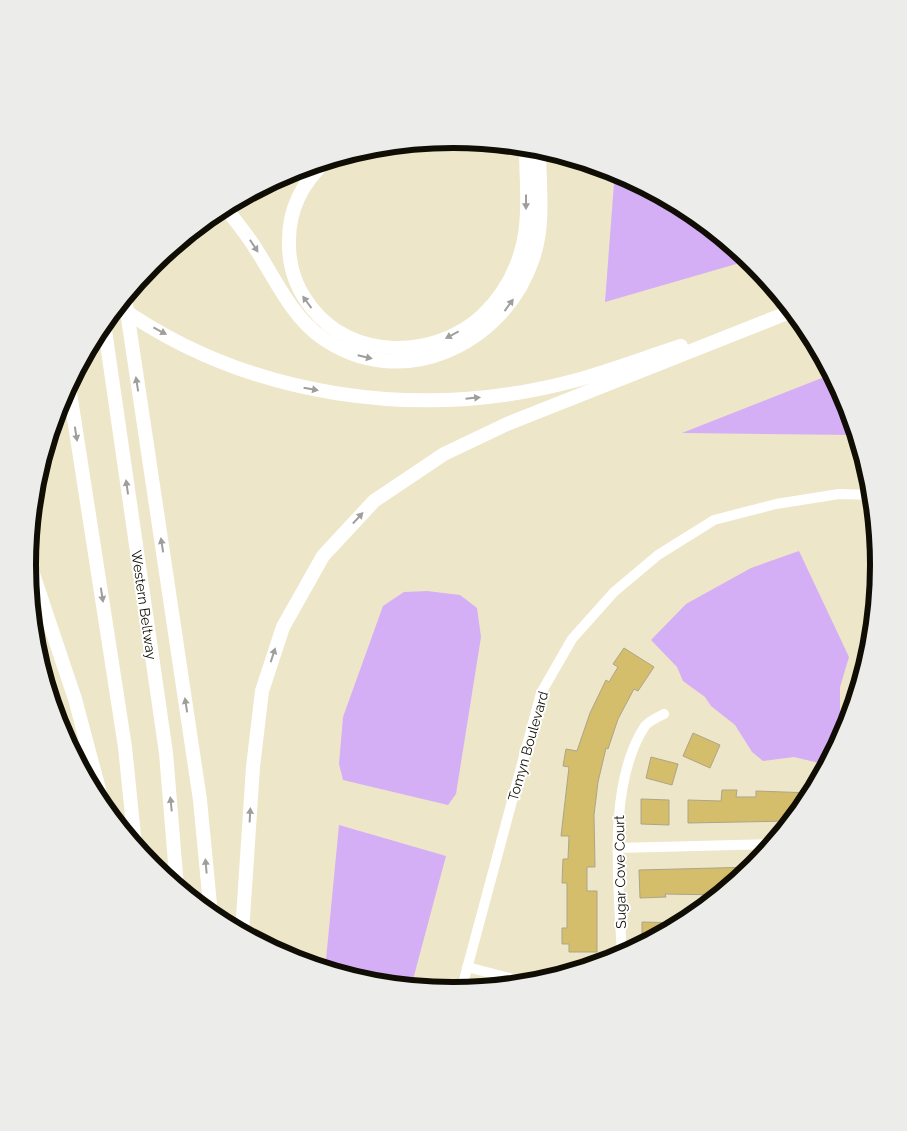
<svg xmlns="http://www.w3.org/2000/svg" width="907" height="1131" font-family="Raleway,sans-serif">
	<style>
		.green { fill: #cdbc80 }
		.water { fill: #d4aff6 }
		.building { fill: #d4bd6b; stroke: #ada589 }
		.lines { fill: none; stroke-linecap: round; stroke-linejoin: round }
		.minor { stroke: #fff; stroke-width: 10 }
		.highway { stroke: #fff; stroke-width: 14 }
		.oneway { fill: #9f9e9b }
		.labels { text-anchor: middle; stroke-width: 4; stroke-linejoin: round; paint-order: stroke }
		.street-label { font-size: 14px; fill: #100d04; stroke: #fff }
		.rim { fill: none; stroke: #100d04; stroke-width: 6 }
	</style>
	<rect width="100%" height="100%" fill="#eee6c8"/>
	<path class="green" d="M872 638 871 649 850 719 849 693 869 640Z"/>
	<g class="water">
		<path d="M614 183H638L690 211 750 260 605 302Z"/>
		<path d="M832 374 847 403 857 435 682 433Z"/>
		<path d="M799 551 849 657 840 687V725L831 755 819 763 794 757 763 761 752 752 735 725 711 706 705 697 683 681 677 667 651 640 686 604 751 568Z"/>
		<path d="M427 591 460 595 477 608 481 637 456 794 448 805 343 780 339 764 343 717 383 606 404 592Z"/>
		<path d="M339 825 446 856 411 987 370 983 325 970Z"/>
	</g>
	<g class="building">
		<path d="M624 648 654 667 638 691 634 689 618 719 608 749 606 748 598 782 594 815 595 867H587V891H597V952H569V944H562V928H567V883H562L563 859H568L569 836H561L569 767 563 766 566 749 577 751 590 713 606 680 609 682 618 667 613 664Z"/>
		<path d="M693 733 720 745 710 768 683 756Z"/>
		<path d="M651 757 678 764 672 785 646 778Z"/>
		<path d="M722 790H737L736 797H756V791L812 793 792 821 688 823V800L721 801Z"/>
		<path d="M641 799 669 800V825L641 824Z"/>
		<path d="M754 867 720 895 665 894 666 897 640 898 639 870Z"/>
		<path d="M642 922 685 923 642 945Z"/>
	</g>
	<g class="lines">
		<g class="minor">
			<path d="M618 848 773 844"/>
			<path d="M622 956C619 888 606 785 645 726 649 721 658 717 664 714"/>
			<path d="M467 967 533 984"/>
			<path d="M461 991 541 693 572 639 614 592 658 555 714 520 776 504 839 494 873 495"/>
		</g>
		<g class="highway">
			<path d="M326 161C302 183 288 211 289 244 289 268 296 288 311 307 351 360 434 360 482 316 501 298 514 276 521 252 531 219 526 181 526 147"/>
			<path d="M225 207C234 219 244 231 252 243 273 274 290 315 321 337 401 394 505 345 533 258 545 224 539 184 539 149"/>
			<path d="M125 298 200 800 211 915"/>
			<path d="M118 306C250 399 422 422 577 380 612 370 647 357 681 346"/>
			<path d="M769 320 793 311"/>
			<path d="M104 323 166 753 177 887"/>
			<path d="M69 386 125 747 135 845"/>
			<path d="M28 559 75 699 104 808"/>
			<path d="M242 933 253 767 262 691 283 627 323 556 374 501 444 454 507 424 777 317"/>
		</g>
	</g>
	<defs><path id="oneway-solid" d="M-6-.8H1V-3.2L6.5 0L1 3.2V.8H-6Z" transform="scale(1.25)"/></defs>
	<g class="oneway">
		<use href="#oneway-solid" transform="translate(526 202) rotate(90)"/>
		<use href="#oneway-solid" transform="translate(254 246) rotate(57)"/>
		<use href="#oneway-solid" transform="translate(307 302) rotate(-126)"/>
		<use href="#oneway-solid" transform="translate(509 305) rotate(-54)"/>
		<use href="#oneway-solid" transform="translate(160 331) rotate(28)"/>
		<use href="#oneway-solid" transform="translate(452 335) rotate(152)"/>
		<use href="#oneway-solid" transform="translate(365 357) rotate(13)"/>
		<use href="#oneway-solid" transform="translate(137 384) rotate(-99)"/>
		<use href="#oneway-solid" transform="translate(311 389) rotate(10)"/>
		<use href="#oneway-solid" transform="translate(473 398) rotate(-6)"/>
		<use href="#oneway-solid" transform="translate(76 434) rotate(81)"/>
		<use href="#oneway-solid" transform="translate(127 487) rotate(-98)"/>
		<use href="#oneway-solid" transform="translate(358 518) rotate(-47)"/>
		<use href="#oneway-solid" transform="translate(162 545) rotate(-99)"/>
		<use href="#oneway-solid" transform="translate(102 595) rotate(81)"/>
		<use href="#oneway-solid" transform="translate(273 655) rotate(-72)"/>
		<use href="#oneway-solid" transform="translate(186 705) rotate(-99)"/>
		<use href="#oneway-solid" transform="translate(171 804) rotate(-96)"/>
		<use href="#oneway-solid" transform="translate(250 815) rotate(-87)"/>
		<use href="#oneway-solid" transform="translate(206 866) rotate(-95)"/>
	</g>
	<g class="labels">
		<g class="street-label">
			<text transform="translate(144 605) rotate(82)" y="5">Western Beltway</text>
			<text transform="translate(528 746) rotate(-74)" y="5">Tomyn Boulevard</text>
			<text transform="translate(620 872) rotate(-91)" y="5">Sugar Cove Court</text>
		</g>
	</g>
	<path d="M0 0H907V1131H0ZM36 565a417 417 0 1 1 834 0a417 417 0 1 1-834 0Z" fill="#ececeb" fill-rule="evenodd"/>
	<path class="rim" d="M36 565a417 417 0 1 1 834 0a417 417 0 1 1-834 0Z"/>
</svg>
